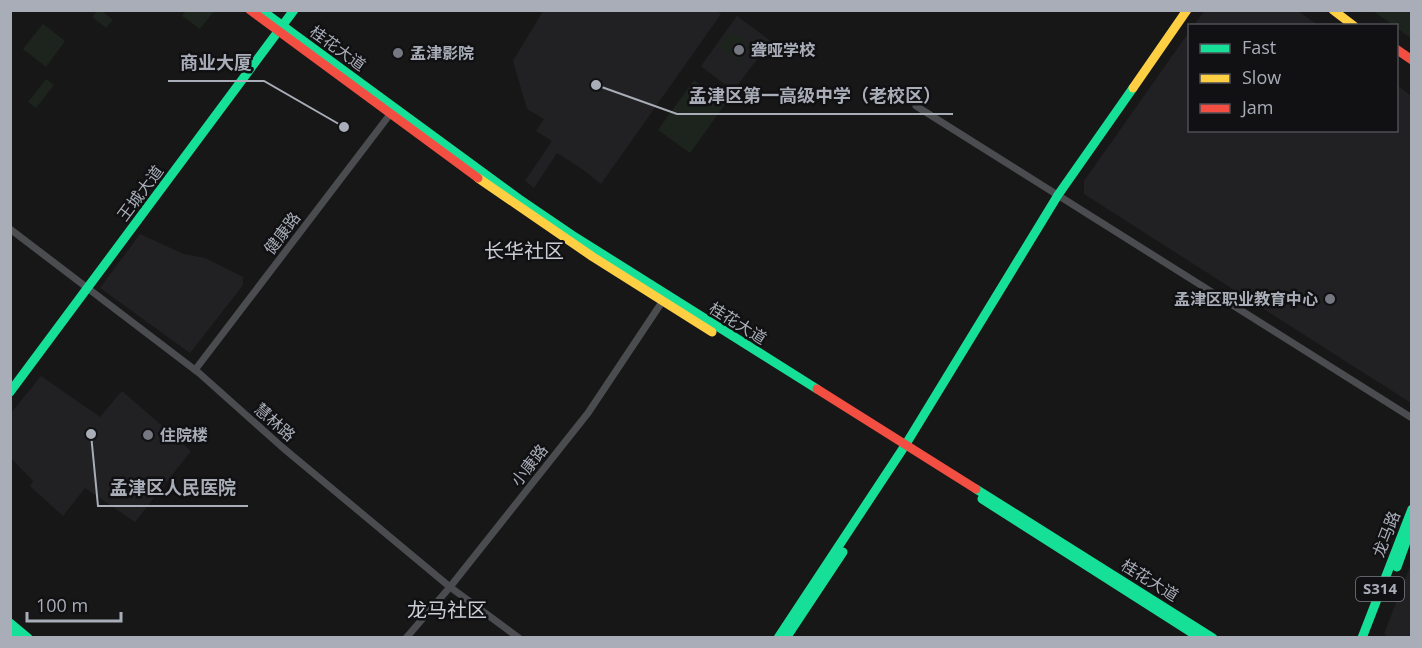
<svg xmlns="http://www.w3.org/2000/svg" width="1422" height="648" font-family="'Open Sans','Noto Sans SC',sans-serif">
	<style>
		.built { fill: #212123 }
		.green { fill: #1d241e }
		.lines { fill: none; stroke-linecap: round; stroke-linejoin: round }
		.street { stroke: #4b4c50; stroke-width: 7 }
		.fast { stroke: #16e098; stroke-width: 9 }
		.slow { stroke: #ffcf43; stroke-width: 9 }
		.jam { stroke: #f24e42; stroke-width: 9 }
		.poi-dot { fill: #757880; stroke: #111113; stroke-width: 2 }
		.labels { text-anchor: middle; stroke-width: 5; stroke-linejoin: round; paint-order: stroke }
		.shield { fill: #111113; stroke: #7b7e86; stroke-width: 1.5 }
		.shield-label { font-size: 15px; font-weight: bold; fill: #a8adb8 }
		.street-label { font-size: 16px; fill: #a8adb8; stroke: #111113 }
		.poi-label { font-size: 16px; font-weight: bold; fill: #a8adb8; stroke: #111113; text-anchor: start }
		.quarter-label { font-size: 20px; fill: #c9ccd4; stroke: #111113 }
		.leader { fill: none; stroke: #a8adb8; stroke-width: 2 }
		.callout-dot { fill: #a8adb8; stroke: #111113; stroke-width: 2 }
		.callout-label { font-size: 18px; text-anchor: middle; font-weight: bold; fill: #a8adb8; stroke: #111113; stroke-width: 5; stroke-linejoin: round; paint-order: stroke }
	</style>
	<rect width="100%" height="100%" fill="#171717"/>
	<g class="built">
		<path d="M715 10 721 14 601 184 585 171 557 153 534 188 525 181 552 141 536 131 544 119 527 109 513 61 543 11Z"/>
		<path d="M1205 10 1298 11 1318 25H1194Z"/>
		<path d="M737 16 771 41 733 91 701 66Z"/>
		<path d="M1189 32 1190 130H1396L1397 85 1411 96V403L1084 194V181Z"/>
		<path d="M140 234 184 254 205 258 243 277V285L190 353 100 288Z"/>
		<path d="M41 376 100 417 122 391 191 451 135 522 85 488 63 516 30 486 33 481 11 458V413Z"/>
		<path d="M1410 566 1412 568 1411 637H1389L1384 634Z"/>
	</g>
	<g class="green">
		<path d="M97 11H102L113 20 106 28 92 17Z"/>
		<path d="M186 11V10L214 11 200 29 182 16Z"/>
		<path d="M1373 11H1411V38Z"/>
		<path d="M43 24 65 41 46 67 23 49Z"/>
		<path d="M730 32 750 45 739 61 719 48Z"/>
		<path d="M46 79 54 85 36 108 28 102Z"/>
		<path d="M694 80 726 103 690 153 658 130Z"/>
	</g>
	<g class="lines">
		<g class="street">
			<path d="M916 106 1412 418"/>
			<path d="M10 229 199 373 282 447 450 587 519 638"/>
			<path d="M195 370 391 113"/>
			<path d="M406 638 450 587 588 413 662 302"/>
		</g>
		<g class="fast">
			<path d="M261 10 519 199 572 235 817 389"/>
			<path d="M10 392 294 10"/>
			<path d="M976 489 1213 638"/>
			<path d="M982 499 1200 638"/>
			<path d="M1397 567 1410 531"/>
			<path d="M10 623 28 638"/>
			<path d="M10 632 17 638"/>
			<path d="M778 638 906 444 1058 195 1133 88"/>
			<path d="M786 638 843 552"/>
			<path d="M1362 638 1412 509"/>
		</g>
		<g class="slow">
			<path d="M1333 10 1354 26"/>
			<path d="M1133 88 1187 10"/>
			<path d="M478 178 593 257 712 332"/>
		</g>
		<g class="jam">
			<path d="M250 10 478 178"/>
			<path d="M1396 49 1412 60"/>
			<path d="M817 389 976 489"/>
		</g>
	</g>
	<g class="poi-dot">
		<circle cx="739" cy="50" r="6"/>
		<circle cx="398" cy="53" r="6"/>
		<circle cx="1330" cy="299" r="6"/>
		<circle cx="148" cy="435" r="6"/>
	</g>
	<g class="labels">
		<rect class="shield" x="1356" y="577" width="48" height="24" rx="4.5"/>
		<g class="shield-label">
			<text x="1380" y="594">S314</text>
		</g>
		<g class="street-label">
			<text transform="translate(338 48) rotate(36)" y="6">桂花大道</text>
			<text transform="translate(140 193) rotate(-53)" y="6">王城大道</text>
			<text transform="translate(282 233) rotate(-53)" y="6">健康路</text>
			<text transform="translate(738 323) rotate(32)" y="6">桂花大道</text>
			<text transform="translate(275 422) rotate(41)" y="6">慧林路</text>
			<text transform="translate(529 465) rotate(-52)" y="6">小康路</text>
			<text transform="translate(1386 534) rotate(-69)" y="6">龙马路</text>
			<text transform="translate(1150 580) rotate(32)" y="6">桂花大道</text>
		</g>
		<g class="poi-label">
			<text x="751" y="56">聋哑学校</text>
			<text x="410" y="59">孟津影院</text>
			<text x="1318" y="305" text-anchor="end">孟津区职业教育中心</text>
			<text x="160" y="441">住院楼</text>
		</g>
		<g class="quarter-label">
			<text x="524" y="258">长华社区</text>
			<text x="447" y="617">龙马社区</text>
		</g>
	</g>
	<path class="leader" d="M344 127L264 81H168M596 85L677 114H953M91 434L98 506H248"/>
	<g class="callout-dot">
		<circle cx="344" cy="127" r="6"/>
		<circle cx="596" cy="85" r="6"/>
		<circle cx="91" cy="434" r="6"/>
	</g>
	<g class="callout-label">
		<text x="216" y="69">商业大厦</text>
		<text x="815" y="102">孟津区第一高级中学（老校区）</text>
		<text x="173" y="494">孟津区人民医院</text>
	</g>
	<rect width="1422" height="648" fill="none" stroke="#a8adb8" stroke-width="24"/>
	<rect x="1188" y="24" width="210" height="108" fill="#111113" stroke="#4d4f55" stroke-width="1.5"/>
	<rect x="1200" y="44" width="30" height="9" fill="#16e098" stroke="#4d4f55" stroke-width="1.5"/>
	<text x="1242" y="54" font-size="18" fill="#a8adb8">Fast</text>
	<rect x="1200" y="74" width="30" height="9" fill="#ffcf43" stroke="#4d4f55" stroke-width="1.5"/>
	<text x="1242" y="84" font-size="18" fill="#a8adb8">Slow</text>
	<rect x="1200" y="104" width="30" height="9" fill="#f24e42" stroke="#4d4f55" stroke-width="1.5"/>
	<text x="1242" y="114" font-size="18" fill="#a8adb8">Jam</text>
	<path d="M27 612v9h94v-9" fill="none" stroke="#a8adb8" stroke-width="3"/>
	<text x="36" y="612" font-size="18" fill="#a8adb8" stroke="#111113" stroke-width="4.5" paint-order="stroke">100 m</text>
</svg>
